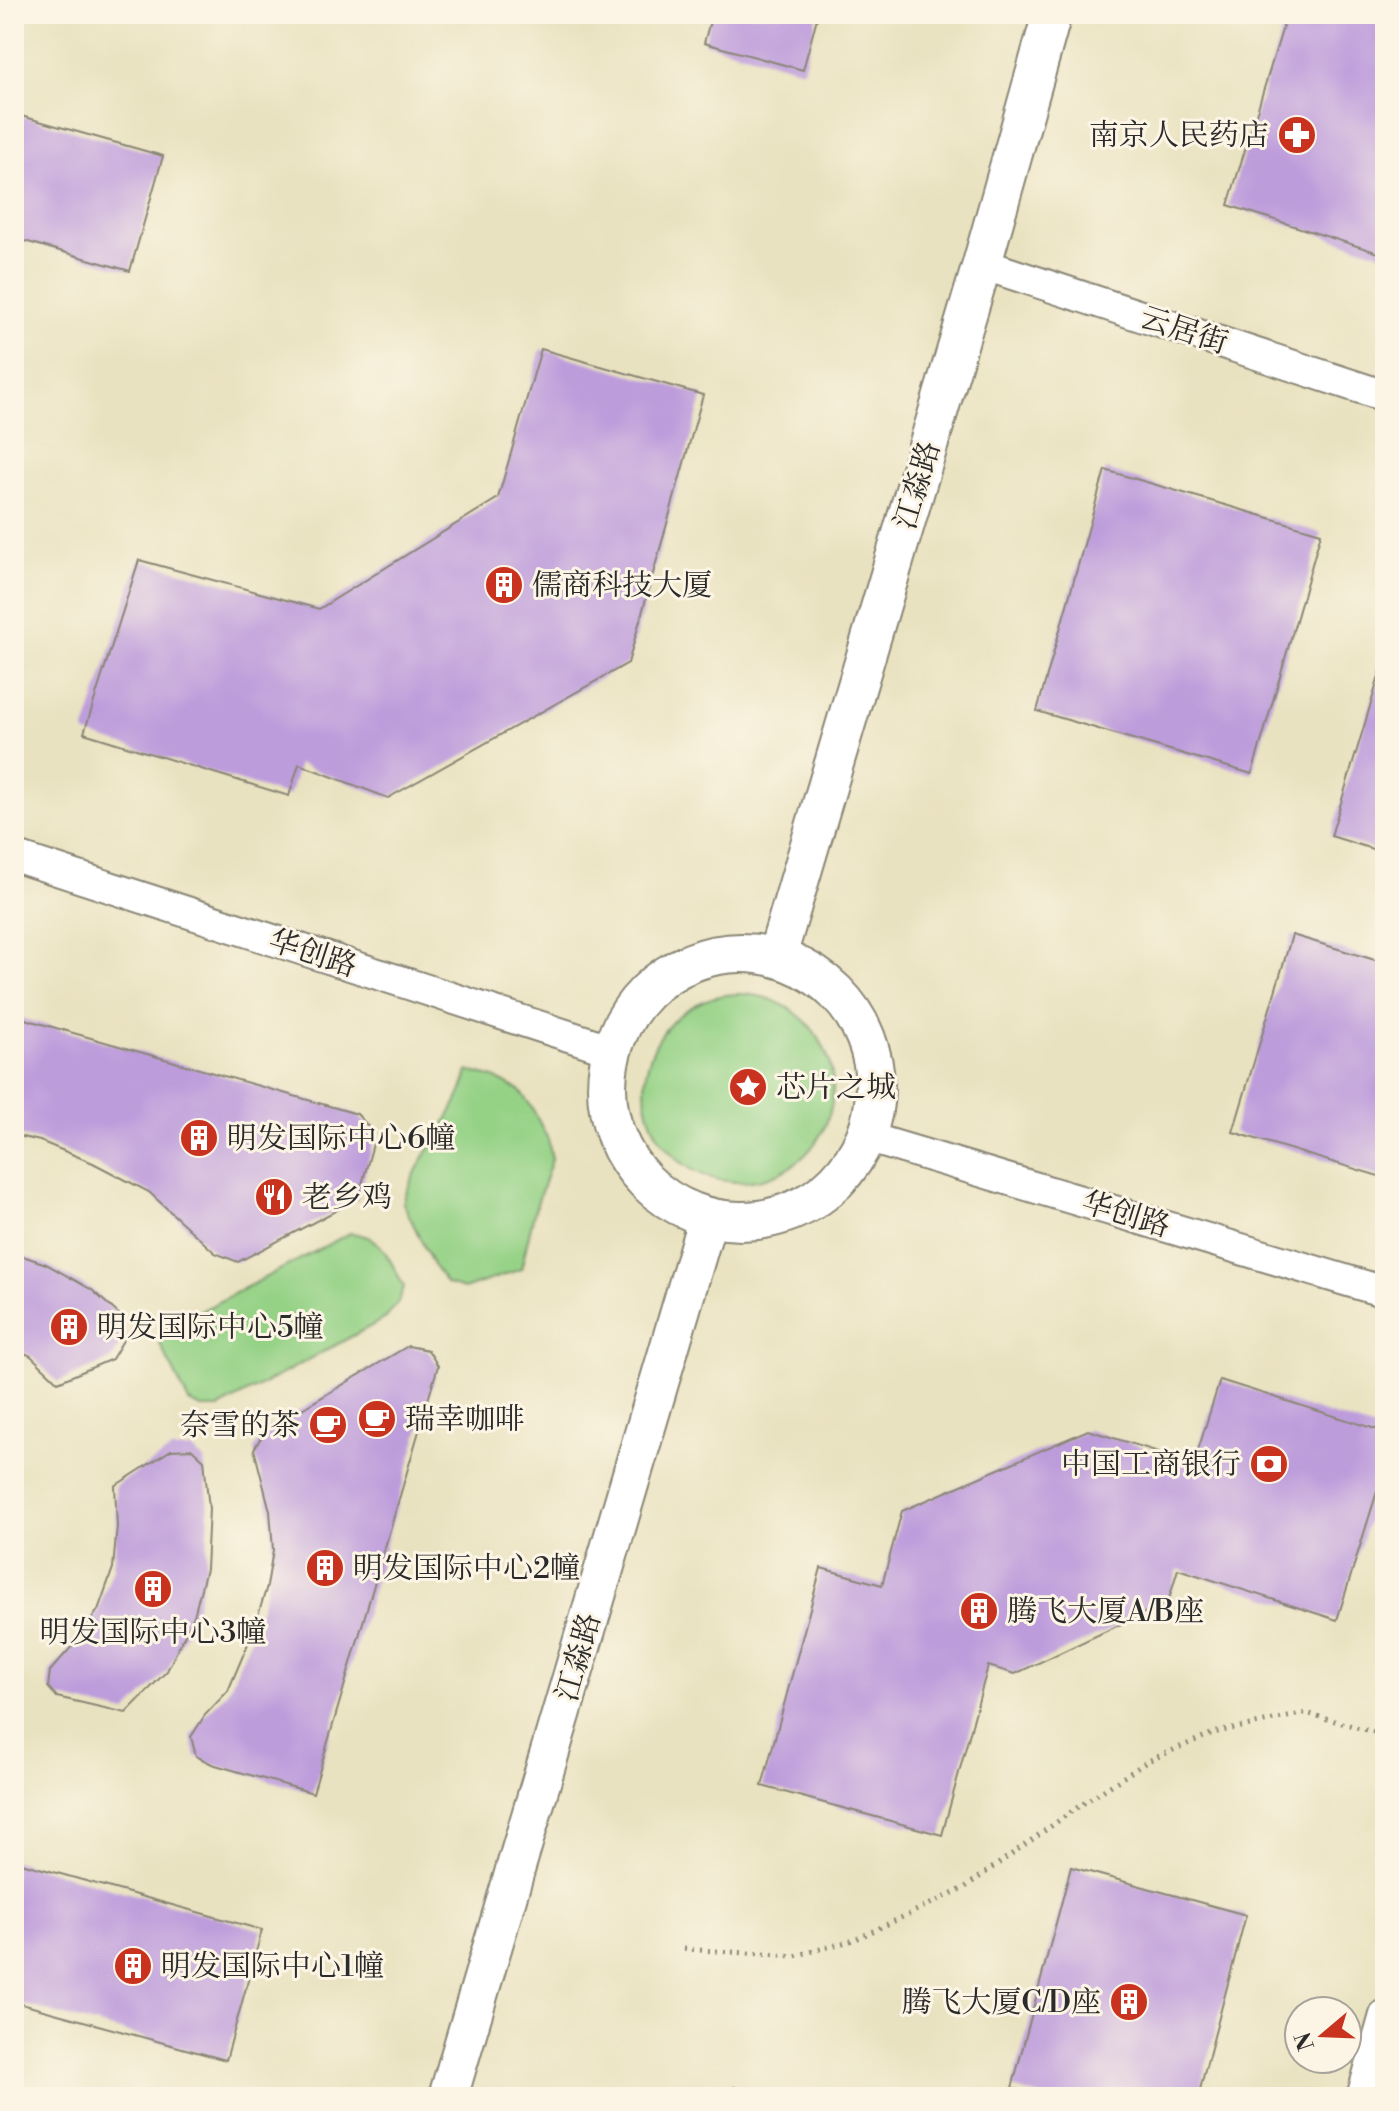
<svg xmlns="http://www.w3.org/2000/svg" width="1399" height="2111" font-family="'Libre Bodoni','Noto Serif SC',serif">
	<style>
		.green { fill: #95d286; stroke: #607e58; stroke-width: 2 }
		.building { fill: #bd9cdb }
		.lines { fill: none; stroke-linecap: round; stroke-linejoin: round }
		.minor-casing { stroke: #8a8676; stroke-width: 34 }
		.tertiary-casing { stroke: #8a8676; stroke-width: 42 }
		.path { stroke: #8a8676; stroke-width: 5; stroke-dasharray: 2 6; stroke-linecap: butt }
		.minor { stroke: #fff; stroke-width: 30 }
		.tertiary { stroke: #fff; stroke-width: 38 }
		.labels { text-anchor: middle; stroke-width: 6; stroke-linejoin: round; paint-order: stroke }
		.poi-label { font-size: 30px; fill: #2b2b2b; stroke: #fcf5e5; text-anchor: start }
		.street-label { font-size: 30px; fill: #2b2b2b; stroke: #fcf5e5 }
	</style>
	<rect width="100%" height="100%" fill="#fcf5e5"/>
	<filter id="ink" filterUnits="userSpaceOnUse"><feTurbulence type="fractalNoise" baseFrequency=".0125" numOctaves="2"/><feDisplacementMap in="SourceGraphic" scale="16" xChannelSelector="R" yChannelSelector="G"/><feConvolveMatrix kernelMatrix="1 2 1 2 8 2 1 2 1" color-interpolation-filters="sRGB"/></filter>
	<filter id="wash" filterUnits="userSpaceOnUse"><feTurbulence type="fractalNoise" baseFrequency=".006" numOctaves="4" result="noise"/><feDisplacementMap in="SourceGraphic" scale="32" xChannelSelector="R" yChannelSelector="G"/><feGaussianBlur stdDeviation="1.8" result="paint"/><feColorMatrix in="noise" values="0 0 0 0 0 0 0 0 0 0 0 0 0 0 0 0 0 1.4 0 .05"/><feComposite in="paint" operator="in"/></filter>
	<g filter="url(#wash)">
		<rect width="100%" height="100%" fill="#e9e2c0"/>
		<g class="green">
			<circle cx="739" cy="1088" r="94"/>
			<path d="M468 1071 495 1078 519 1090 531 1106 548 1139 552 1159 534 1213 521 1269 464 1289 447 1284 433 1265 403 1203C417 1154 457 1119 468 1071Z"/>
			<path d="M350 1233C384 1235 389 1260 404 1287L398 1302 386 1318 219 1408H202L189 1402 160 1344 163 1331Z"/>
		</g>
		<g id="blocks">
			<g class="building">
				<path d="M712 14H818L803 70 704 43Z"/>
				<path d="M1287 14H1385V255L1228 205Z"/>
				<path d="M14 114 163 156 130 271 14 238Z"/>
				<path d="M541 349 703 395 628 663 388 798 299 764 289 796 84 733 139 560 319 609 498 498Z"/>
				<path d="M1105 470 1321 533 1252 774 1037 711Z"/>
				<path d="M1384 660H1385V853L1331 836Z"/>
				<path d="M1292 935 1385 963V1178L1233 1132Z"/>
				<path d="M14 1016 357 1114 368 1126 373 1144 358 1199 238 1262 215 1253 149 1192 93 1163 40 1141 14 1135Z"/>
				<path d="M14 1253 46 1264 92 1290 122 1317 125 1337 112 1359 58 1382 31 1356 14 1348Z"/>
				<path d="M408 1346 428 1350 438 1366 313 1793 212 1764 196 1756 191 1737 205 1715 228 1691 253 1632 267 1586 273 1550 270 1511 254 1449 265 1431Z"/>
				<path d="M1220 1380 1385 1432V1466L1337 1620 1178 1569 1168 1602 1015 1674 988 1666 942 1835 762 1786 821 1568 882 1585 902 1511 1088 1430 1194 1463Z"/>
				<path d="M192 1449 204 1460 209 1509 206 1569 194 1616 167 1671 126 1713 57 1697 48 1687 50 1671 75 1643 98 1610 113 1568 117 1526 115 1486 171 1450Z"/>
				<path d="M14 1861 262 1930 226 2060 14 2002Z"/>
				<path d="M1071 1867 1246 1915 1198 2097H1044L1012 2088Z"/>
				<path d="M734 2087 766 2096V2097H731Z"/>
			</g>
		</g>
	</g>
	<g filter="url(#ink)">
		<use href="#blocks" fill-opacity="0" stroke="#8a8676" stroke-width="2"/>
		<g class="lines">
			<g class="minor-casing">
				<g id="minor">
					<path d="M982 264 1385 396"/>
					<path d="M14 856 612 1050"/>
					<path d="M866 1137 1385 1292"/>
					<path d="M1362 2097 1385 2015"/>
				</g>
			</g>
			<g class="tertiary-casing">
				<g id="tertiary">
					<circle cx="741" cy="1087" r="134"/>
					<path d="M777 956 982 264 1052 14"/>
					<path d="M448 2097 708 1217"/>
				</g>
			</g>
			<path class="path" d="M684 1949 795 1956 854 1940 964 1888 1078 1807 1148 1761 1213 1733 1306 1713 1385 1735"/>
			<use href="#minor" class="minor"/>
			<use href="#tertiary" class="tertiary"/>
		</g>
	</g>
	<defs>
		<g id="pharmacy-disc" transform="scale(2)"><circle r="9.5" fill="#c8321e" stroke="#fcf5e5"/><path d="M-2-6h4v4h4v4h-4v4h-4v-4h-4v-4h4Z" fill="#fff"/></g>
		<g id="building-disc" transform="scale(2)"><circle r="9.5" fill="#c8321e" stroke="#fcf5e5"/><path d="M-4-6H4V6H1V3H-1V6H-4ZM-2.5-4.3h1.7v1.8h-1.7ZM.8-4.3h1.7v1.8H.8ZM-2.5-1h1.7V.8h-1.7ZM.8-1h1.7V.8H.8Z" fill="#fff"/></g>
		<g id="sight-disc" transform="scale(2)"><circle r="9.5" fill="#c8321e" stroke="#fcf5e5"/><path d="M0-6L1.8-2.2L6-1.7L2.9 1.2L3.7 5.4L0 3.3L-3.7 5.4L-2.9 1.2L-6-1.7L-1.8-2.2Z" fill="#fff"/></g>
		<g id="restaurant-disc" transform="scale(2)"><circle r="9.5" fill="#c8321e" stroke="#fcf5e5"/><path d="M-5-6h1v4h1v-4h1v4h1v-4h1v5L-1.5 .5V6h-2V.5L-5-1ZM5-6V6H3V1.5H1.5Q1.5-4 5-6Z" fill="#fff"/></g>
		<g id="cafe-disc" transform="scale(2)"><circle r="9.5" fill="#c8321e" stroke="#fcf5e5"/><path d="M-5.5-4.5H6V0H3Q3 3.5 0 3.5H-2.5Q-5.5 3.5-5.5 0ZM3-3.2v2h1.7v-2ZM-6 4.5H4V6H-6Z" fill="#fff"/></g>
		<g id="bank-disc" transform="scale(2)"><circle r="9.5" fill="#c8321e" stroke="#fcf5e5"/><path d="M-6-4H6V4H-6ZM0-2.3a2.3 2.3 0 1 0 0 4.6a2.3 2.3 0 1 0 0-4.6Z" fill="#fff"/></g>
	</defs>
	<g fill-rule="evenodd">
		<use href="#pharmacy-disc" x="1297" y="135"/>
		<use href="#building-disc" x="504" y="585"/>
		<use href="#sight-disc" x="748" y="1087"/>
		<use href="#building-disc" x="199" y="1138"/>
		<use href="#restaurant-disc" x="274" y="1197"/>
		<use href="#building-disc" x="69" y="1327"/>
		<use href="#cafe-disc" x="377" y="1419"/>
		<use href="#cafe-disc" x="328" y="1425"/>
		<use href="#bank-disc" x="1269" y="1464"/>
		<use href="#building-disc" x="325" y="1568"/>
		<use href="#building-disc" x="153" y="1589"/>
		<use href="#building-disc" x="979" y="1611"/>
		<use href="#building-disc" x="133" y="1966"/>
		<use href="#building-disc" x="1129" y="2002"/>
	</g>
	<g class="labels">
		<g class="poi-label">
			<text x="1269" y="145" text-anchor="end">南京人民药店</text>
			<text x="532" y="595">儒商科技大厦</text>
			<text x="776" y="1097">芯片之城</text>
			<text x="227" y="1148">明发国际中心6幢</text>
			<text x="302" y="1207">老乡鸡</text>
			<text x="97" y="1337">明发国际中心5幢</text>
			<text x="405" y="1429">瑞幸咖啡</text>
			<text x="300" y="1435" text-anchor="end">奈雪的茶</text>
			<text x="1241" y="1474" text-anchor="end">中国工商银行</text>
			<text x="353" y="1578">明发国际中心2幢</text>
			<text x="1007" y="1621">腾飞大厦A/B座</text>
			<text x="153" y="1642" text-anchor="middle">明发国际中心3幢</text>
			<text x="161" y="1976">明发国际中心1幢</text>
			<text x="1101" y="2012" text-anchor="end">腾飞大厦C/D座</text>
		</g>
		<g class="street-label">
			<text transform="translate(1184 330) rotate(18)" y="10">云居街</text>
			<text transform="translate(917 485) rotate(-73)" y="10">江淼路</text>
			<text transform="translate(313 953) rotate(18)" y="10">华创路</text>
			<text transform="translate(1126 1214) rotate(17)" y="10">华创路</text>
			<text transform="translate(578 1657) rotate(-74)" y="10">江淼路</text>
		</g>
	</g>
	<rect width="1399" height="2111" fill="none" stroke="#fcf5e5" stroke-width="48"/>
	<g transform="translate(1323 2035) rotate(251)"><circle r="38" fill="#fcf5e5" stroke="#a8a49b" stroke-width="2"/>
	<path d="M0-6L14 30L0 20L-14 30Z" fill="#c8321e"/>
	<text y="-12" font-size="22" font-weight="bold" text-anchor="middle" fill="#2b2b2b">N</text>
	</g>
</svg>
